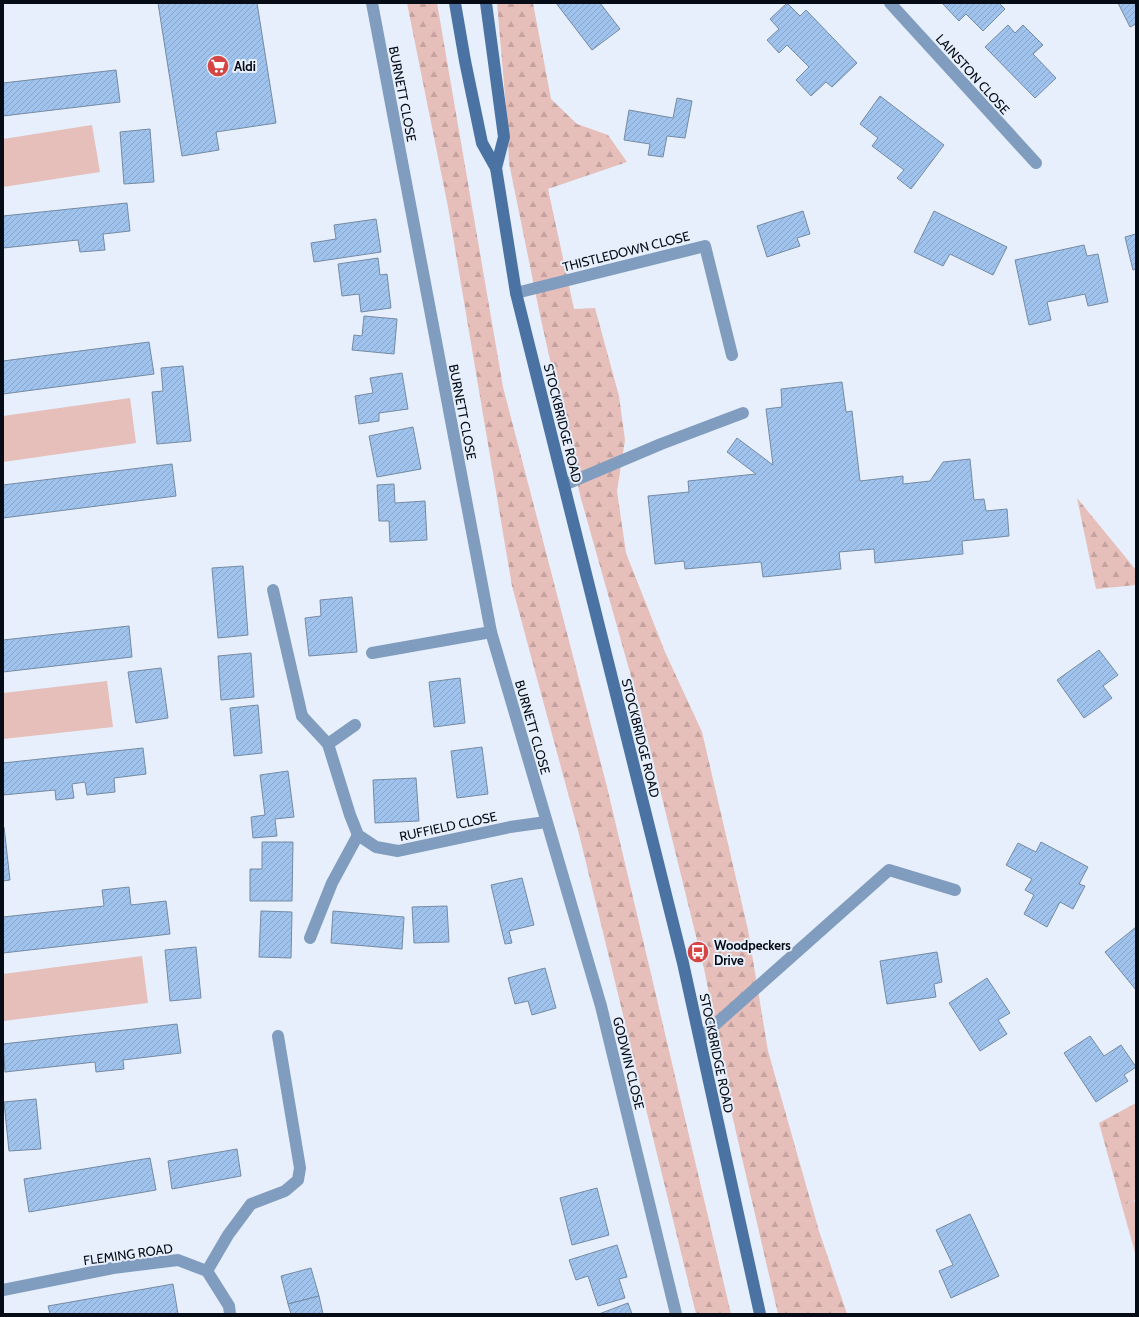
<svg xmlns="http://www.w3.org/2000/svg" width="1139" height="1317" font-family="Cabin,sans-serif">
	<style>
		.green { fill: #e6beba }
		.forest { fill: url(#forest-firs) }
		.building { fill: url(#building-hatch); stroke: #758aa4 }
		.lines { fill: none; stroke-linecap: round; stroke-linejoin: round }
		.lane { stroke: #809cbe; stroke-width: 12 }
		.street { stroke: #809cbe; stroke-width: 12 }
		.secondary { stroke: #4a73a4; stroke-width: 12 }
		.labels { text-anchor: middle; stroke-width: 4; stroke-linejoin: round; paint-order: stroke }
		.poi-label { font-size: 13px; font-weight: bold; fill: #050c15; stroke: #e6effb; text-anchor: start }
		.street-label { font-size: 13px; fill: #050c15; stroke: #e6effb }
	</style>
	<defs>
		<pattern id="forest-firs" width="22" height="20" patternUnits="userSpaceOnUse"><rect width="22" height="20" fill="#e6beba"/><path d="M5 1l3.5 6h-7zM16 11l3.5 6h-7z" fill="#c4a29f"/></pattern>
		<pattern id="building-hatch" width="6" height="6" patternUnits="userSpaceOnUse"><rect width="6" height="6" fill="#9fc3ed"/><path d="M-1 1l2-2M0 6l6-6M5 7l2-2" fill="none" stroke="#87a6ca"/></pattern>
	</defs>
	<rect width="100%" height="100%" fill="#e6effb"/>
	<g class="green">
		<path d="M92 125 100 172 3 187V139Z"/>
		<path d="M130 398 136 443 3 462V416Z"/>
		<path d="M107 681 113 727 3 739V693Z"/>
		<path d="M142 956 148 1003 3 1021V974Z"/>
		<path d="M1134 1200 1136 1207V1256L1122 1206Z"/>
	</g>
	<g class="forest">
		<path d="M407 3H437L503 387 607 787 731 1314H696L579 834 512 586 448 207Z"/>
		<path d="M497 3H533L551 99 577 124 608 135 627 162 548 189 574 309 595 308 619 396 625 440 617 491 626 553 665 652 702 732 748 930 768 1051 819 1231 847 1314H778L730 1106 705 973 640 708 580 495 540 315 509 163 507 119Z"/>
		<path d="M1077 498 1136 570V585L1096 589Z"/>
		<path d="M1136 1103V1199L1122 1206 1099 1123Z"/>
	</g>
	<g class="building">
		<path d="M158 3H257L276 123 216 132 219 150 182 156Z"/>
		<path d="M556 3H600L620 29 592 50Z"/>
		<path d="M787 3 800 16 806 10 857 63 832 87 826 82 811 96 796 80 809 67 787 45 779 53 767 40 779 29 770 19Z"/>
		<path d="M942 3H999L1005 9 983 31 966 14 959 21Z"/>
		<path d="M1118 3H1136V24L1130 27Z"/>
		<path d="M1008 25 1015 33 1023 25 1043 45 1033 54 1056 78 1035 98 985 47Z"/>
		<path d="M116 70 120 102 3 116V83Z"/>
		<path d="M880 96 944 145 911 189 897 178 904 170 872 146 878 138 860 124Z"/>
		<path d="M677 98 692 101 685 138 667 136 663 157 648 155 650 144 624 140 629 110 673 118Z"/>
		<path d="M150 129 154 182 124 184 120 132Z"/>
		<path d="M127 203 130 231 103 234 105 250 80 252 78 240 3 248V216Z"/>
		<path d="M803 211 810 234 797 238 800 246 767 257 757 226Z"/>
		<path d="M934 211 1007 247 993 275 950 254 943 266 914 252Z"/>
		<path d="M376 219 381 252 314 262 311 243 336 239 334 225Z"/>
		<path d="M1136 234V269L1133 270 1125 237Z"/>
		<path d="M1084 245 1087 256 1098 254 1108 302 1088 306 1085 294 1047 302 1051 320 1029 325 1015 260Z"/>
		<path d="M378 258 380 275 387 274 391 308 361 312 359 294 342 296 338 264Z"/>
		<path d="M364 316 397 319 394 354 352 350 354 335 362 336Z"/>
		<path d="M149 342 154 374 3 394V361Z"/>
		<path d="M183 366 191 441 157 444 152 392 163 391 161 368Z"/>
		<path d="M402 373 408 409 379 413V421L359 424 355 396 373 393 370 378Z"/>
		<path d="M842 382 846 412 852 411 860 481 903 476V484L930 481 943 462 970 459 974 500 984 499 986 511 1007 509 1009 536 962 541 963 554 875 563 874 549 839 552 841 569 763 577 761 562 685 569 684 561 655 564 648 496 689 492 688 481 756 474 727 452 737 438 773 465 766 409 782 407 781 389Z"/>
		<path d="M413 427 421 469 377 477 369 436Z"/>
		<path d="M172 464 176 496 3 518V485Z"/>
		<path d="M394 484 395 503 425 501 427 540 390 542 389 521H379L377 485Z"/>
		<path d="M243 566 248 635 218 638 212 568Z"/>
		<path d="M352 597 357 652 309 656 305 618 321 616 320 600Z"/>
		<path d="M129 626 132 657 3 672V640Z"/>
		<path d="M1099 650 1118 675 1103 686 1112 698 1084 718 1057 680Z"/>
		<path d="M251 653 254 697 221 700 218 656Z"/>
		<path d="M161 668 168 718 136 723 128 672Z"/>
		<path d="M460 678 465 723 434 727 429 682Z"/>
		<path d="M258 705 262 753 234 756 230 708Z"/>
		<path d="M482 747 488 794 457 798 451 751Z"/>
		<path d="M143 748 146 774 114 778 115 792 87 795 85 782 72 784 74 798 56 800 55 790 3 795V763Z"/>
		<path d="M288 771 294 817 275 819 277 836 253 838 251 817 265 815 260 775Z"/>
		<path d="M416 778 419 821 375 823 373 780Z"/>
		<path d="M3 827H4L10 880 3 881Z"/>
		<path d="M262 842H293L292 901H250V869H262Z"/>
		<path d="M1041 842 1088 867 1079 884 1085 886 1073 909 1060 902 1047 927 1024 914 1034 895 1025 890 1032 879 1006 865 1018 843 1036 852Z"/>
		<path d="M522 878 534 925 509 931 512 943 505 944 491 885Z"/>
		<path d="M129 887 131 905 166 901 170 934 3 953V917L104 906 102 890Z"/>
		<path d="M447 906 449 942 414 943 412 907Z"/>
		<path d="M261 911 292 912 291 958 259 957Z"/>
		<path d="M333 911 404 917 402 949 331 943Z"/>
		<path d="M1136 927V990L1105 952Z"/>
		<path d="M196 947 201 998 170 1001 165 950Z"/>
		<path d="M937 952 942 982 934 984 936 997 887 1004 880 961Z"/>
		<path d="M545 968 556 1008 532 1015 528 1001 515 1004 508 978Z"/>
		<path d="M987 978 1010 1013 998 1020 1007 1034 980 1051 949 1003Z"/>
		<path d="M177 1024 181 1053 123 1060 124 1069 96 1072 95 1062 5 1072 3 1044Z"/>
		<path d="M1090 1036 1104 1056 1121 1045 1136 1067 1124 1075 1128 1081 1096 1102 1064 1053Z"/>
		<path d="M36 1099 41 1149 9 1151 4 1102Z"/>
		<path d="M237 1149 241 1176 172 1189 168 1161Z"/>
		<path d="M150 1158 156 1190 29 1212 24 1179Z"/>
		<path d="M597 1188 609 1235 572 1245 560 1198Z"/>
		<path d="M970 1214 999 1276 951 1298 939 1271 953 1265 936 1230Z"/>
		<path d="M617 1245 627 1277 619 1279 625 1298 598 1306 588 1276 576 1280 569 1260Z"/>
		<path d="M311 1268 319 1296 288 1304 281 1276Z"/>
		<path d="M173 1284 178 1314H50L48 1306Z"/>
		<path d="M319 1296 323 1314H291L288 1304Z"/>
		<path d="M628 1303 632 1314H599Z"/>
	</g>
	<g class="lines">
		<g class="lane">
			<path d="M564 485 661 444 743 413"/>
			<path d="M273 590 302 716"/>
			<path d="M372 653 491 632"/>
			<path d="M310 938 332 883 358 835"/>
			<path d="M207 1271 228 1235 251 1204 285 1191 298 1180 300 1168 278 1036"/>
		</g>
		<g class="street">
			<path d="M372 3 491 632 601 1006 676 1314"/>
			<path d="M890 3 1036 163"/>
			<path d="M516 293 705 246 732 355"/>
			<path d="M302 716 328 744 350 815 358 835 376 847 398 851 510 827 546 822"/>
			<path d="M328 744 355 725"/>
			<path d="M700 1038 889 870 955 890"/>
			<path d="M3 1290 113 1268 178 1260 207 1271 229 1306 230 1314"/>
		</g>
		<g class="secondary">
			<path d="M455 3 465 61 482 143 496 168 516 293 683 963 760 1314"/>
			<path d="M486 3 504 137 496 168"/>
		</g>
	</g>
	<defs>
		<g id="supermarket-disc" transform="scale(1.15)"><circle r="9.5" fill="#d54544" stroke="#e6effb"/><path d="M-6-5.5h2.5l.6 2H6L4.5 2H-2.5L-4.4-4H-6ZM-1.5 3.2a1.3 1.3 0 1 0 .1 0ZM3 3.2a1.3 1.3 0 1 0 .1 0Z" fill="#fff"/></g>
		<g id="bus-disc" transform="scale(1.15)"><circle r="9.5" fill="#d54544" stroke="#e6effb"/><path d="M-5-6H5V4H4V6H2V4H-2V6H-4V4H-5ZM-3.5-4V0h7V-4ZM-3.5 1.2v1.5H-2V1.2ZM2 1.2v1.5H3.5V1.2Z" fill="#fff"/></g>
	</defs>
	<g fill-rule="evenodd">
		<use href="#supermarket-disc" x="218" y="66"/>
		<use href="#bus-disc" x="698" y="952"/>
	</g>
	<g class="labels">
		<g class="poi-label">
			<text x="234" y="71">Aldi</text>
			<text x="714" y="950">Woodpeckers<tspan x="714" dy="15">Drive</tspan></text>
		</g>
		<g class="street-label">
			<text transform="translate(973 74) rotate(48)" y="5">LAINSTON CLOSE</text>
			<text transform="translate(403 94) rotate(79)" y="5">BURNETT CLOSE</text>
			<text transform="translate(626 251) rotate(-14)" y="5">THISTLEDOWN CLOSE</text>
			<text transform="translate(463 412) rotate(79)" y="5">BURNETT CLOSE</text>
			<text transform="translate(563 423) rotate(76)" y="5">STOCKBRIDGE ROAD</text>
			<text transform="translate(533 727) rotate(74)" y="5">BURNETT CLOSE</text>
			<text transform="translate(641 738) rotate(76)" y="5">STOCKBRIDGE ROAD</text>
			<text transform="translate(448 826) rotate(-12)" y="5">RUFFIELD CLOSE</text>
			<text transform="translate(717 1053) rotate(78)" y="5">STOCKBRIDGE ROAD</text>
			<text transform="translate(629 1063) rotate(76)" y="5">GODWIN CLOSE</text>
			<text transform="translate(128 1254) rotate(-8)" y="5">FLEMING ROAD</text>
		</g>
	</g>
	<rect width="1139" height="1317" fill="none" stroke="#050c15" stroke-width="8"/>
</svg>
